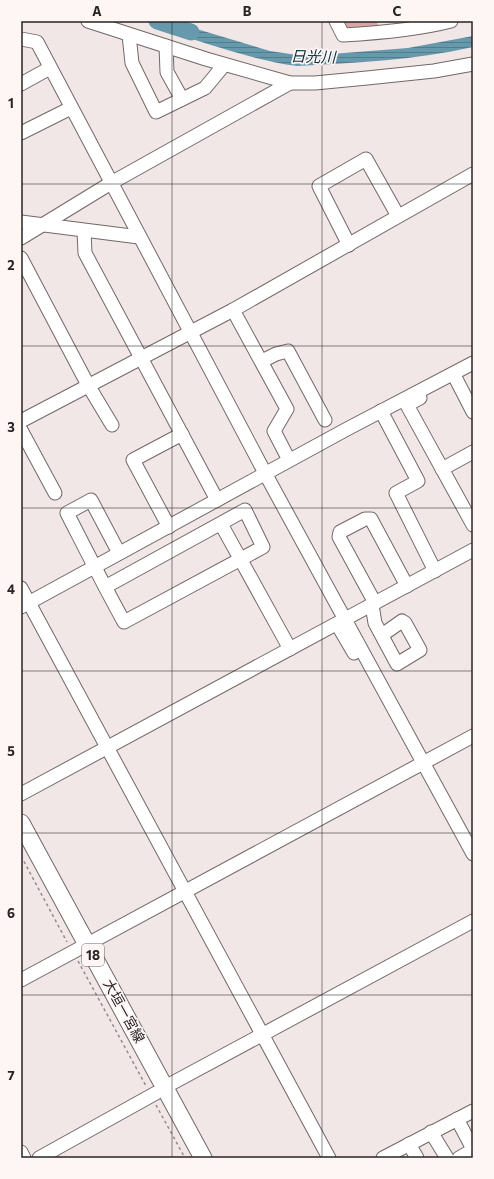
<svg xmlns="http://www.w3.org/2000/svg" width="494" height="1179" font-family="Commissioner,'Noto Sans JP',sans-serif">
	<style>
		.water { fill: url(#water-rules) }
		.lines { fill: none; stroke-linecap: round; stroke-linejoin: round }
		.river { stroke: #6699ab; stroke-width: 17 }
		.building { fill: #d9a6a6 }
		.minor-casing { stroke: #726868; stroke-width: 15 }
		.major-casing { stroke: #726868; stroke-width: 19 }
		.path { stroke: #938b8b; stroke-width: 1.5; stroke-dasharray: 3 3; stroke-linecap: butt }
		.minor { stroke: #fff; stroke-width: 13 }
		.major { stroke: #fff; stroke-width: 17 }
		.grid { fill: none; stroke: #282424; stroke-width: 1; stroke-opacity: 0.55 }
		.labels { text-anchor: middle; stroke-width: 3.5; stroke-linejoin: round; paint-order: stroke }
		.shield { fill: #fef5f5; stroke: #686363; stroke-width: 1 }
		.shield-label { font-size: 13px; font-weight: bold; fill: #282424 }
		.street-label { font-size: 14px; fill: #282424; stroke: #fef5f5 }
		.water-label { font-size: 15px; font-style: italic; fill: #002f3d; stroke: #fef5f5 }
		.neatline { fill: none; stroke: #282424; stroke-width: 1.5 }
		.grid-label { font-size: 13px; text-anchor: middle; font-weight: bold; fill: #282424 }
	</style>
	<defs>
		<pattern id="water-rules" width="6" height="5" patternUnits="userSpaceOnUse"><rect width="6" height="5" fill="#6699ab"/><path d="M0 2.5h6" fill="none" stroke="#547d8b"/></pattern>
	</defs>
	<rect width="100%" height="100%" fill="#f2e7e7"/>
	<path class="water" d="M170 21 270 51 297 55H319L408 48 473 36V47C415 60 357 63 297 66 253 60 209 44 167 31Z"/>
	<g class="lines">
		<path class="river" d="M157 21 191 32"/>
	</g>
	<path class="building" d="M342 21H376L379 26 345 28Z"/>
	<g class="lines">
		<g class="minor-casing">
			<g id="minor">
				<path d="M88 21 206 59 290 83H315L367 78 434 71 473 64"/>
				<path d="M336 21 343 35C379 33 416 30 451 21"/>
				<path d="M129 35 132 63 156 112 205 88 224 65"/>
				<path d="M21 39 37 42 265 473 473 854"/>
				<path d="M166 46 167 72 182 99"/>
				<path d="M21 84 50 68"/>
				<path d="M21 133 71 108"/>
				<path d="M21 222 139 237"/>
				<path d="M84 231 85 253 217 500"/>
				<path d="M21 238 111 183 290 83"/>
				<path d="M349 245 319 186 366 159 398 216"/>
				<path d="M21 258 88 385 112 425"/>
				<path d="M233 310 287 409 274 431 289 460"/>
				<path d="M262 361 276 354 288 351 325 420"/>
				<path d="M456 379 473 412"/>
				<path d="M420 398 407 405 473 525"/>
				<path d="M381 411 418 481 396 493 435 571"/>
				<path d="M21 421 233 310 473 174"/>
				<path d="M21 430 55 493"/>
				<path d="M442 469 473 452"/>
				<path d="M221 524 290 649"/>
				<path d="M169 527 133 460 182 434"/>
				<path d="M105 587 245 510 263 547 124 622C104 586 86 550 67 513L91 500 119 553"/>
				<path d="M21 588 329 1158"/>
				<path d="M375 603 339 537 340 532 365 519H371L407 586"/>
				<path d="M372 605 375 623 397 664 420 650 405 623 402 621 382 635"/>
				<path d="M21 607 347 429 473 363"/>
				<path d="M337 624 354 653"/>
				<path d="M21 794 473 550"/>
				<path d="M21 980 473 736"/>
				<path d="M165 1087 473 921"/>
				<path d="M457 1119 473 1149"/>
				<path d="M431 1132 447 1158"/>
				<path d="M409 1144 417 1158"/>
				<path d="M21 1152 24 1158"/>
				<path d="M39 1158 156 1093"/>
				<path d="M383 1158 473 1111"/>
				<path d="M459 1158 473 1150"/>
			</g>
		</g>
		<g class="major-casing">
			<path id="major" d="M21 823 203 1158"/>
		</g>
		<g class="path">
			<path d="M21 856 67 942"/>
			<path d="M78 961 146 1086"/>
			<path d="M156 1105 185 1158"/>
		</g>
		<use href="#minor" class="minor"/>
		<use href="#major" class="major"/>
	</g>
	<path class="grid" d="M172 21V1158M322 21V1158M21 184H473M21 346H473M21 508H473M21 671H473M21 833H473M21 995H473"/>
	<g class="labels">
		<rect class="shield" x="82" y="944" width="22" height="22" rx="3"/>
		<g class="shield-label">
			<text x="93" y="960">18</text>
		</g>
		<g class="street-label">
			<text transform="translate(124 1011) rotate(61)" y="5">大垣一宮線</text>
		</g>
		<g class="water-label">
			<text transform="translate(313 57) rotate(1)" y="5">日光川</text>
		</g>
	</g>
	<rect width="494" height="1179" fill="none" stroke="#fef5f5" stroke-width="44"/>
	<rect x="22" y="22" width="450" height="1135" class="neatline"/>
	<g class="grid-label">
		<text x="97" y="16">A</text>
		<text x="247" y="16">B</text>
		<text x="397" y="16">C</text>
		<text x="11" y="108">1</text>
		<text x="11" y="270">2</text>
		<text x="11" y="432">3</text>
		<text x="11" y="594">4</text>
		<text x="11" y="756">5</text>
		<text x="11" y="918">6</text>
		<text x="11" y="1080">7</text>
	</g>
</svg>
